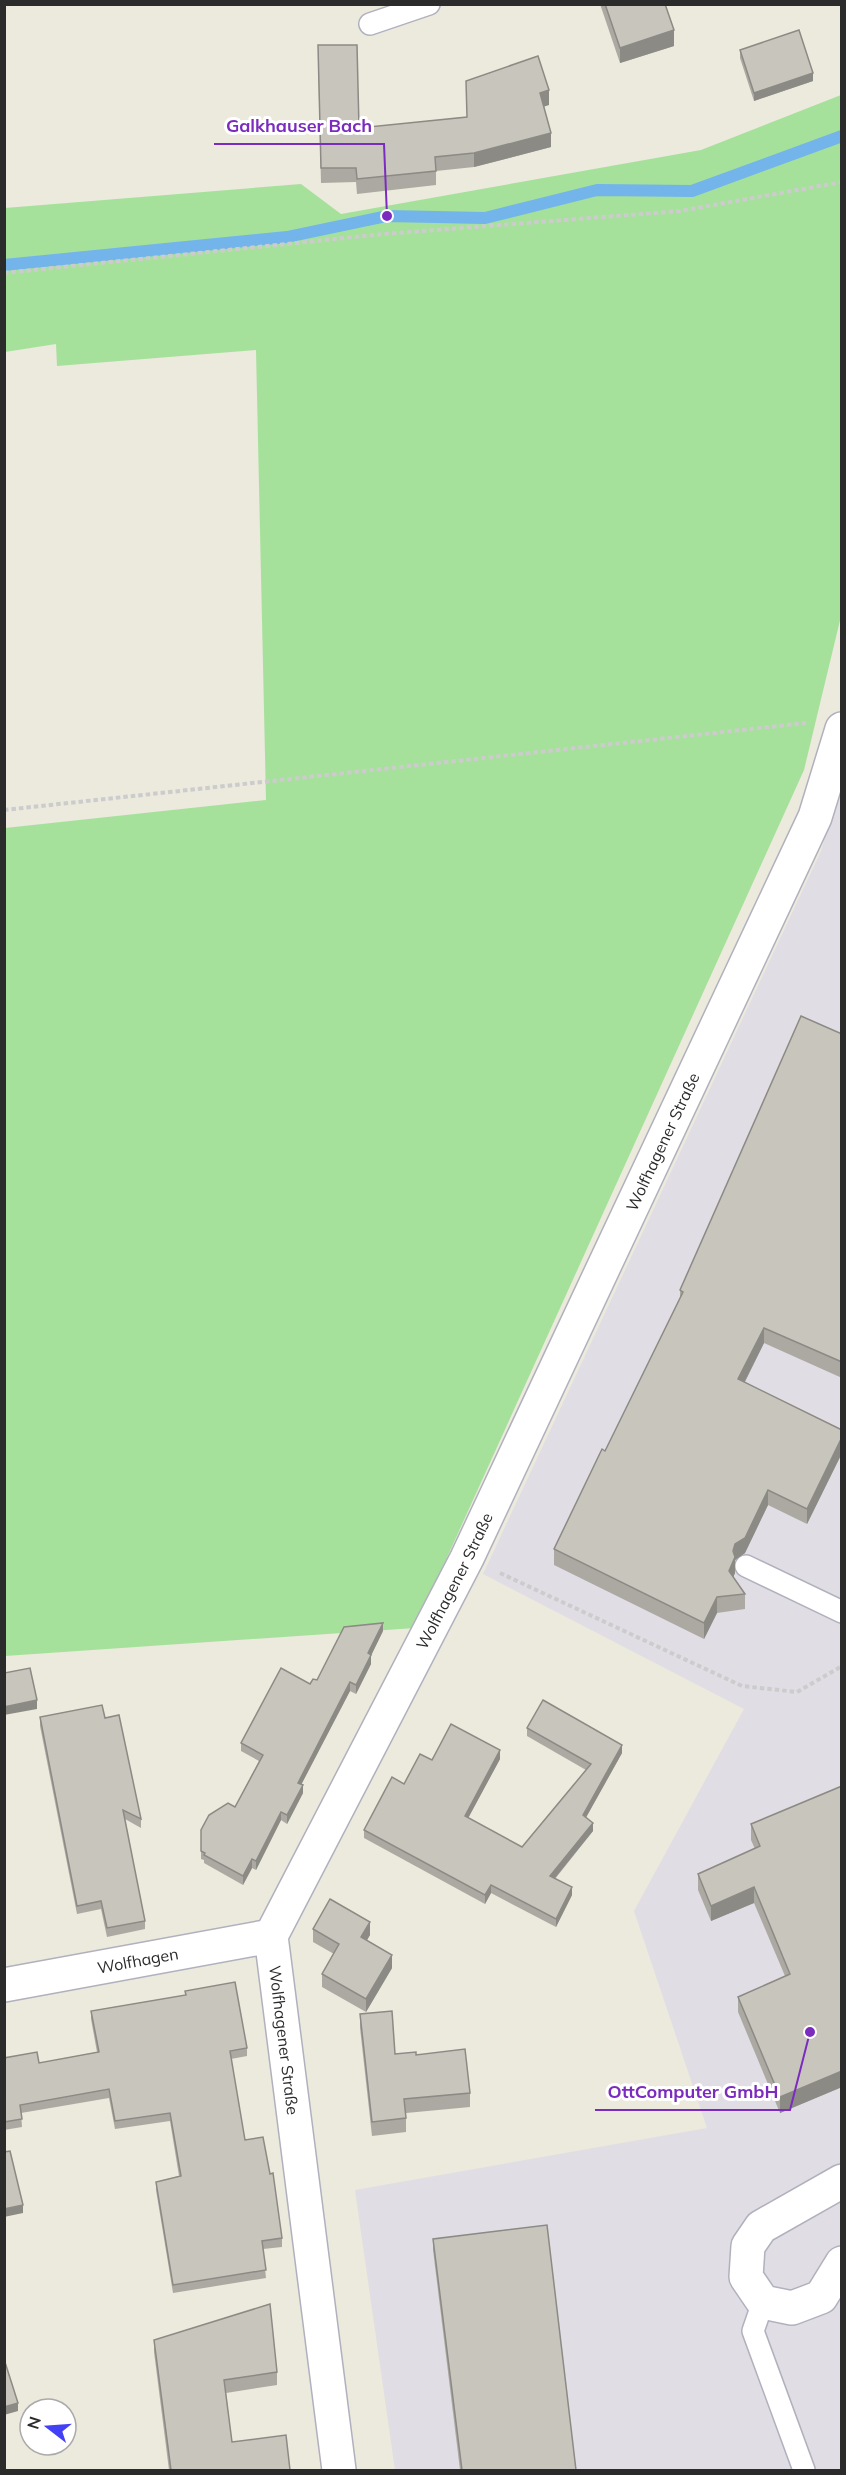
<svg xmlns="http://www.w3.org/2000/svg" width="846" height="2475" font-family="Mulish,sans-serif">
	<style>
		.industrial { fill: #e1dde5 }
		.green { fill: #a5e19b }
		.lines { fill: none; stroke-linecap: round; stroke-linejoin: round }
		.stream { stroke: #73b4eb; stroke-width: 12 }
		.lane-casing { stroke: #b1b1be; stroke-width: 24 }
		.street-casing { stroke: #b1b1be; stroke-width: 36 }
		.path { stroke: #ccc; stroke-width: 4; stroke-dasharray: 4.5 3; stroke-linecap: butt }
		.lane { stroke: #fff; stroke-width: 21 }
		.street { stroke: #fff; stroke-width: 33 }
		.wall { fill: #aca9a3 }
		.shaded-wall { fill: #8c8a84 }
		.building { fill: #c8c5bd; stroke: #8c8a84; stroke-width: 1.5 }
		.labels { text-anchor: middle; stroke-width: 6; stroke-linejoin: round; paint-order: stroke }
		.street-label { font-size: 16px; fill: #2b2b2b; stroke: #fff }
		.leader { fill: none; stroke: #7b2cbf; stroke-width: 2 }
		.callout-dot { fill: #7b2cbf; stroke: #fff; stroke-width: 2 }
		.callout-label { font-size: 18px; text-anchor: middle; font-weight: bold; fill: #7b2cbf; stroke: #fff; stroke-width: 6; stroke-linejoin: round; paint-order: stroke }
	</style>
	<rect width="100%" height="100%" fill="#ece9dd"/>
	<path class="industrial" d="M841 782V2470H395L355 2190 707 2128 634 1911 744 1709 483 1574 821 851Z"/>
	<path class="green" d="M841 95 842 612 804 770 415 1628 5 1656V828L266 800 256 350 57 366 56 344 5 352V208L301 184 341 214 701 150Z"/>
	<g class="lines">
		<path class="stream" d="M4 265 287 237 387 216 485 218 597 190 692 191 842 136"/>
		<g class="lane-casing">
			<g id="lane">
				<path d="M370 24 429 4"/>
				<path d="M746 1566 842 1612"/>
				<path d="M763 2302 753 2331 804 2470"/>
			</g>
		</g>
		<g class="street-casing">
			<g id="street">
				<path id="s1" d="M4 1985 271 1936"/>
				<path d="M842 2181 761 2227 748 2246 746 2277 763 2302 792 2308 821 2297 842 2263"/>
				<path id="s2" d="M339 2470 271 1936 467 1558 815 817 842 729"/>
			</g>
		</g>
		<g class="path">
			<path d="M4 273 384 234 680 211 842 182"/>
			<path d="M4 810 806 723"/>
			<path d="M500 1573 742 1686 797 1692 842 1666"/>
		</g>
		<use href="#lane" class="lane"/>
		<use href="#street" class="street"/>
	</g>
	<g class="wall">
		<path d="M600 4H665L674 46 620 63Z"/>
		<path d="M740 50 813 81 754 101 740 58Z"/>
		<path d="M318 60 359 128 467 117 549 105 544 106 551 147 474 167 436 171V185L357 194 356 182 321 183Z"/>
		<path d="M842 1034V1378L764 1343 745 1382 842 1430V1453L807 1524 768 1505 745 1553 735 1560V1573L733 1577 745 1594V1609L717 1613 704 1639 554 1565V1549L605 1451 680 1299V1290Z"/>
		<path d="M383 1631 371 1655V1664L356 1694 350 1691 301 1784 303 1793 287 1824 281 1820 256 1870 252 1868 243 1885 204 1863V1860L201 1859V1830L235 1807 259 1761 241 1751V1743L310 1684 317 1680Z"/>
		<path d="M40 1717 141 1819V1828L125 1819 145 1921V1929L107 1937 101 1909 77 1914 40 1726Z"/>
		<path d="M527 1728 622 1753 586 1817 593 1831 555 1879 572 1895 556 1927 491 1893 485 1904 364 1838V1830L404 1784 432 1760 500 1759 468 1818 522 1847 586 1770 527 1736Z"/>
		<path d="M842 1786V2087L780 2113 738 2012V1997L785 1976 754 1903 711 1921 698 1890V1874L755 1849 751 1840V1824Z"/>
		<path d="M313 1929 370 1935 367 1940 392 1968 366 2012 322 1987V1974L334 1954 313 1942Z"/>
		<path d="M185 1991 247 2048V2056L231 2059 245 2140 282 2238V2247L263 2249 266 2278 173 2293 156 2190V2182L179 2176 170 2121 115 2129 109 2098 21 2113 22 2127 4 2130V2058L39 2063 97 2052 91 2019V2011L185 1995Z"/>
		<path d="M360 2014 395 2054 416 2055 470 2093V2107L406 2113V2132L372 2136 360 2028Z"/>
		<path d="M433 2239 576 2470H460L433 2250Z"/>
		<path d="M154 2340 277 2372V2385L226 2393 232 2442 290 2470H169L154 2352Z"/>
	</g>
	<g class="shaded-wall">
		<path d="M674 30V46L620 63V48Z"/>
		<path d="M813 73V81L754 101V93Z"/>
		<path d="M549 90V105L540 108V93Z"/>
		<path d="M551 133V147L474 167V153Z"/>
		<path d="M764 1328V1343L738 1395V1379Z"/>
		<path d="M842 1437V1453L807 1524V1509Z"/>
		<path d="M768 1490V1505L745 1553 735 1560V1573L729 1587V1571L735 1544Z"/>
		<path d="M717 1597V1613L704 1639V1623Z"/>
		<path d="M383 1623V1631L368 1662V1653Z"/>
		<path d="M371 1655V1664L356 1694V1685Z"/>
		<path d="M350 1682V1691L298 1791V1783Z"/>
		<path d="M37 1700V1709L4 1715V1707Z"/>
		<path d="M622 1745V1753L583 1823V1815Z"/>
		<path d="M500 1750V1759L465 1824V1816Z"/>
		<path d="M303 1785V1793L287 1824V1815Z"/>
		<path d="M281 1812V1820L256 1870V1861Z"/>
		<path d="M593 1823V1831L550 1884V1876Z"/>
		<path d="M252 1859V1868L243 1885V1876Z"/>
		<path d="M491 1885V1893L485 1904V1895Z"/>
		<path d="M572 1887V1895L556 1927V1919Z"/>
		<path d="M754 1887V1903L711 1921V1906Z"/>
		<path d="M370 1922V1935L361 1950V1937Z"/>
		<path d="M392 1955V1968L366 2012V1999Z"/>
		<path d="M842 2071V2087L780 2113V2097Z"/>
		<path d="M23 2205V2213L4 2217V2209Z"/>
		<path d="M18 2403V2411L4 2415V2407Z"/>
	</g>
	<g class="building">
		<path d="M605 4H665L674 30 620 48Z"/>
		<path d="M799 30 813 73 754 93 740 50Z"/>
		<path d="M318 45H357L359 128 467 117 466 81 538 56 549 90 540 93 551 133 474 153 435 157 436 171 357 179 356 168H321Z"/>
		<path d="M801 1016 842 1034V1362L764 1328 738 1379 842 1430V1437L807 1509 768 1490 745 1538 735 1544 733 1551 735 1557 729 1571 745 1594 717 1597 704 1623 554 1549 602 1449 605 1451 683 1292 680 1290Z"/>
		<path d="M383 1623 368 1653 371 1655 356 1685 350 1682 298 1783 303 1785 287 1815 281 1812 256 1861 252 1859 243 1876 204 1855 205 1853 201 1851V1830L209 1815 228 1803 235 1807 263 1755 241 1743 281 1668 310 1684 313 1679 317 1680 344 1627Z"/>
		<path d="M30 1668 37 1700 4 1707V1673Z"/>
		<path d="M543 1700 622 1745 583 1815 593 1823 550 1876 572 1887 556 1919 491 1885 485 1895 364 1830 392 1777 404 1784 420 1754 432 1760 451 1724 500 1750 465 1816 522 1847 591 1764 527 1728Z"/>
		<path d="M102 1705 105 1718 119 1715 141 1819 123 1810 145 1921 107 1928 101 1901 77 1906 40 1717Z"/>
		<path d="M842 1786V2071L780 2097 738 1997 790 1974 754 1887 711 1906 698 1874 760 1846 751 1824Z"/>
		<path d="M330 1899 370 1922 361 1937 392 1955 366 1999 322 1974 339 1944 313 1929Z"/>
		<path d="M235 1982 247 2048 230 2051 245 2140 263 2137 270 2174 273 2173 282 2238 262 2241 266 2270 173 2285 156 2182 181 2176 170 2113 115 2121 109 2089 20 2105 22 2119 4 2122V2058L37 2052 39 2063 99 2052 91 2011 186 1995 185 1991Z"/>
		<path d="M392 2011 395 2054 416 2052V2055L465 2049 470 2093 404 2099 406 2118 372 2122 360 2014Z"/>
		<path d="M10 2151 23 2205 4 2209V2152Z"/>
		<path d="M547 2225 576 2470H462L433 2239Z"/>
		<path d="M270 2304 277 2372 224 2380 232 2442 286 2435 290 2470H171L154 2340Z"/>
		<path d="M4 2359 18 2403 4 2407Z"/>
	</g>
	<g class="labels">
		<g class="street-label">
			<text dy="6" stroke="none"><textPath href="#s2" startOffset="1424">Wolfhagener Straße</textPath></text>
			<text dy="6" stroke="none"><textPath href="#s2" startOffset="938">Wolfhagener Straße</textPath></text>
			<text dy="6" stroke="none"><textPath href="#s1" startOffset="136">Wolfhagen</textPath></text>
			<text transform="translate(284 2040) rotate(83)" y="6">Wolfhagener Straße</text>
		</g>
	</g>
	<path class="leader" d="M387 216L384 144H214M810 2032L790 2110H595"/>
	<g class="callout-dot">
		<circle cx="387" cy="216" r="6"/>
		<circle cx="810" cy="2032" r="6"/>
	</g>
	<g class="callout-label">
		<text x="299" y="132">Galkhauser Bach</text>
		<text x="693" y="2098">OttComputer GmbH</text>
	</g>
	<rect width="846" height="2475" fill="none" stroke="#2b2b2b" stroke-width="12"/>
	<g transform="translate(48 2427) rotate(287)"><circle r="28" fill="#ffffff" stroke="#aaaaaa" stroke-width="1.5"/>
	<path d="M0-4.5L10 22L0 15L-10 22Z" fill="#4241f5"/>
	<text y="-9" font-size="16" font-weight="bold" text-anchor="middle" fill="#2b2b2b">N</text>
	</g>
</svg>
